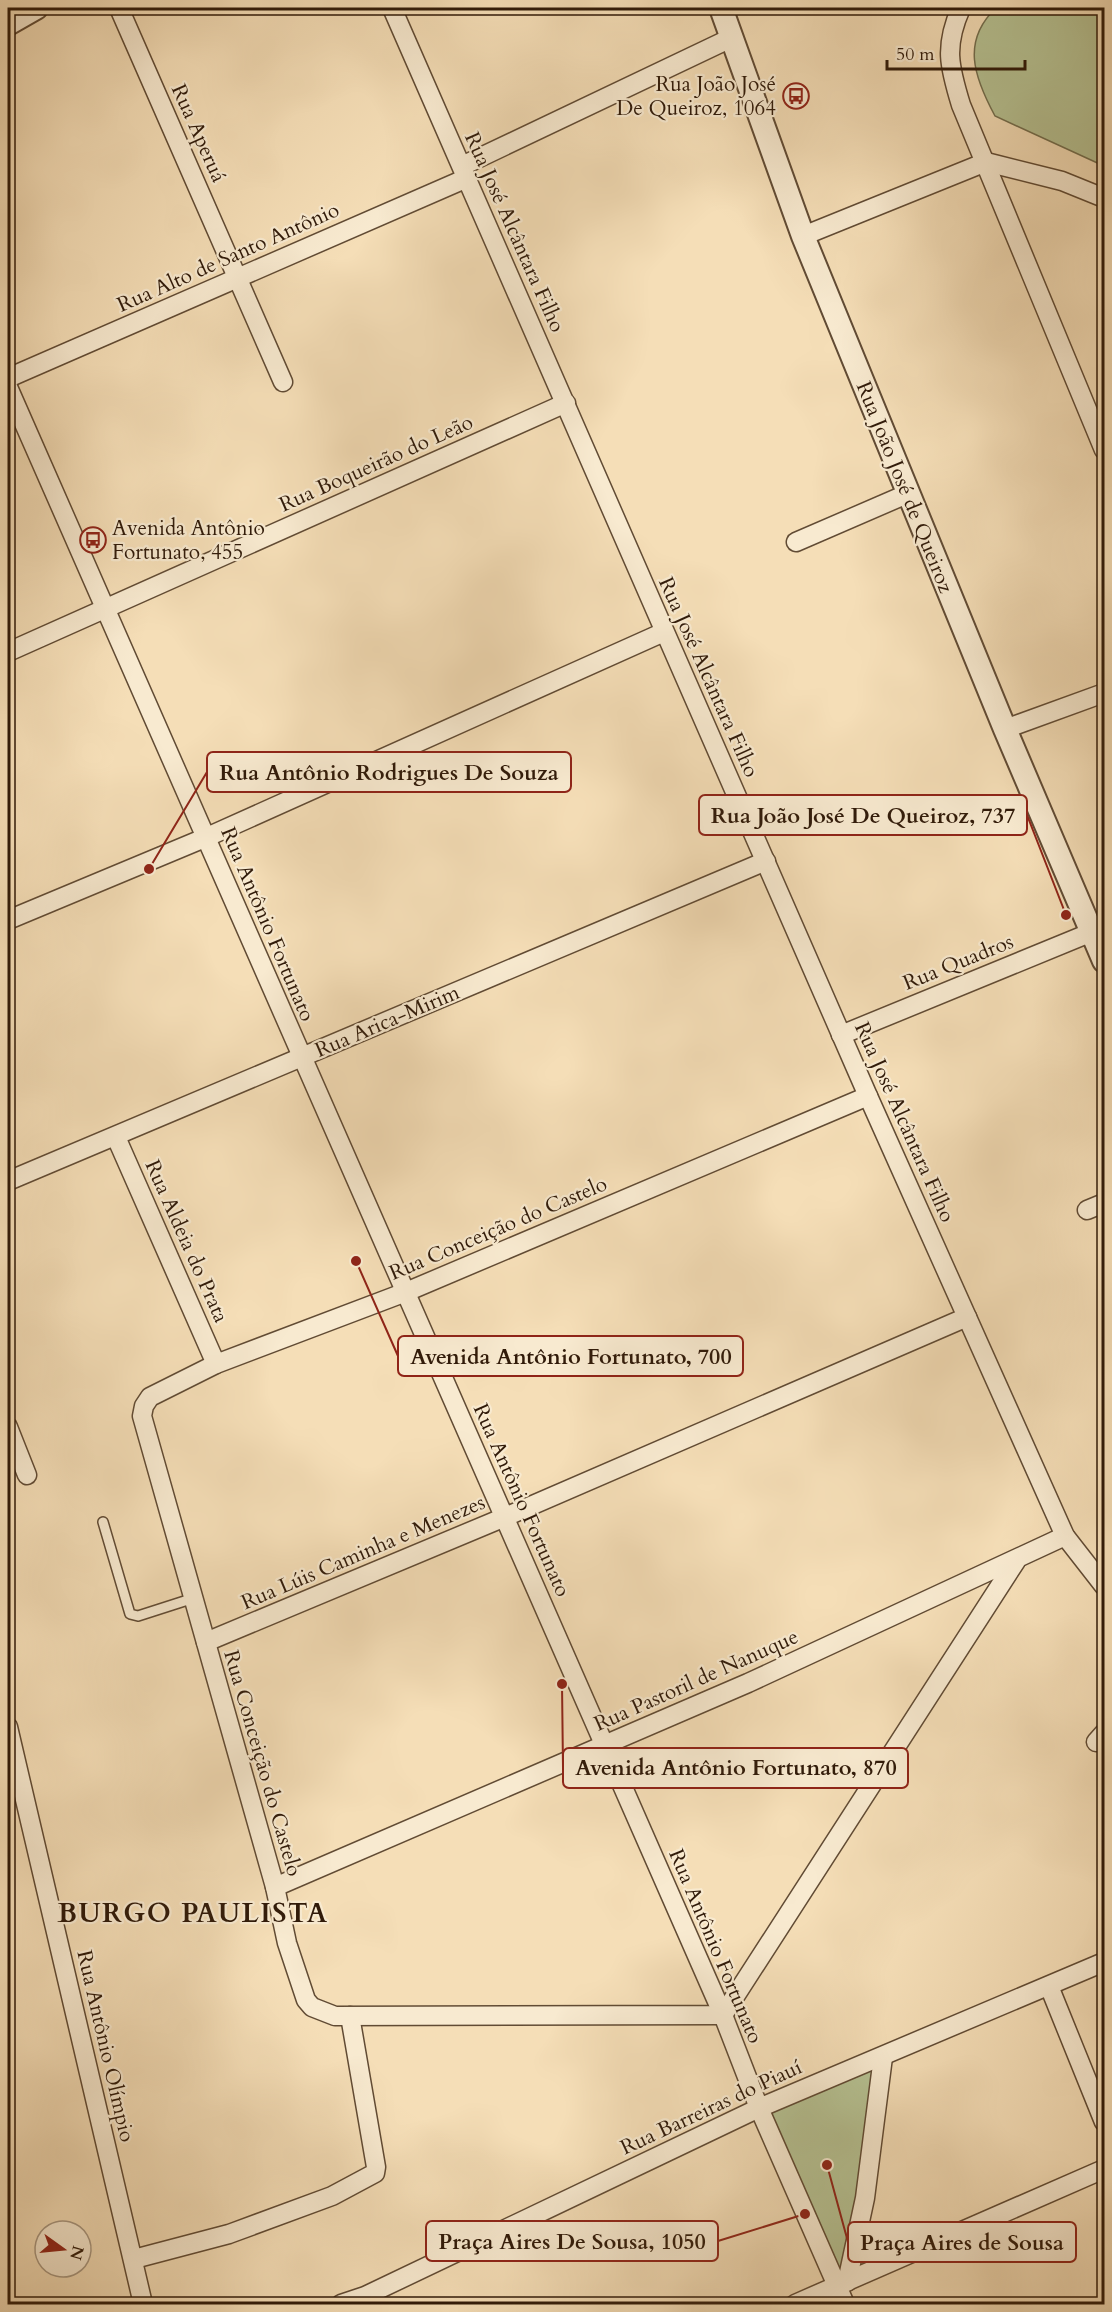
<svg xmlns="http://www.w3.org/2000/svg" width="1112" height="2312" font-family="Cardo,serif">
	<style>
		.green { fill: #b6c293; stroke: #736e4e; stroke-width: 1.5 }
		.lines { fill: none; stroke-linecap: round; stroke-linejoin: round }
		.service-casing { stroke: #614b34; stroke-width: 12 }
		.minor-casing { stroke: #614b34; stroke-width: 21 }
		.tertiary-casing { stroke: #614b34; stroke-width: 26 }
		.service { stroke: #f8ead0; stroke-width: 9 }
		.minor { stroke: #f8ead0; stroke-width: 18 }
		.tertiary { stroke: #f8ead0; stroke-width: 22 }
		.labels { text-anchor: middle; stroke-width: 4.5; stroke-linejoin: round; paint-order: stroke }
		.poi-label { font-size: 21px; fill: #301a09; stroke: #f8ead0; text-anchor: end }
		.street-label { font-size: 21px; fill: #301a09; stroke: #f8ead0 }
		.district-label { font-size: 27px; font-weight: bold; letter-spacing: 1.5px; fill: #301a09; stroke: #f8ead0 }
		.leader { fill: none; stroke: #8f2418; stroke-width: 2 }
		.callout-dot { fill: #8f2418; stroke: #f8ead0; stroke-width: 2 }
		.callout { fill: #f8ead0; stroke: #8f2418; stroke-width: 2 }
		.callout-label { font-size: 22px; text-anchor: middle; font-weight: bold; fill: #301a09 }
	</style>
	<rect width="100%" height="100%" fill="#f5deb7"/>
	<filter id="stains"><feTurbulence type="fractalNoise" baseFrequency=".00333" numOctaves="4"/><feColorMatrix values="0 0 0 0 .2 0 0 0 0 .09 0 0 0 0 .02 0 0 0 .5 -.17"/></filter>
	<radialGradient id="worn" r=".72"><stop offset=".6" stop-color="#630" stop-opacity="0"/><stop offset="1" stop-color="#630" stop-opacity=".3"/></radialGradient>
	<g class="green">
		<path d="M996 8H1104V166L995 116C974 77 961 41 996 8Z"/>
		<path d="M886 2054 840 2285 762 2110Z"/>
	</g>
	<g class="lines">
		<g class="service-casing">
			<path id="service" d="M103 1522 130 1614 138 1616 194 1598"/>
		</g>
		<g class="minor-casing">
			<g id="minor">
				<path d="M119 8 283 382"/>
				<path d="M392 8 868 1096 1065 1536 1104 1586"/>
				<path d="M961 8C944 46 949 66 961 105L1104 450"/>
				<path d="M986 162 1062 181 1104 198"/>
				<path d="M462 166 731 38"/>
				<path d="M803 236 986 162"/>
				<path d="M8 378 467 178"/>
				<path d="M8 387 723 2015 759 2108 845 2304"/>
				<path d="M796 542 907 494"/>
				<path d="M8 652 566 403"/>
				<path d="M1005 729 1104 693"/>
				<path d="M8 920 207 837 664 632"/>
				<path d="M841 1035 1092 932"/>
				<path d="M868 1096 406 1292 216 1364 150 1397 144 1406 142 1416 275 1887 287 1943 306 2000 312 2007 335 2016 723 2015 1016 1561"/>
				<path d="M116 1137 216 1364"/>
				<path d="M8 1181 766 861"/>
				<path d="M1087 1210 1104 1203"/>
				<path d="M8 1427 27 1475"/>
				<path d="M206 1642 505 1517 967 1317"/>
				<path d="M8 1727 143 2304"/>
				<path d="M1096 1742 1104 1733"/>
				<path d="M275 1887 748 1683 1065 1536"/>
				<path d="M1049 1986 1104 2122"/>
				<path d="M134 2259 229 2234 332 2196 375 2173 376 2167 350 2016"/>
				<path d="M847 2282 865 2198 883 2057"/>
				<path d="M341 2304 365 2296 759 2108 1104 1962"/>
				<path d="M795 2304 1104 2169"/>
			</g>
		</g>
		<g class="tertiary-casing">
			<g id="tertiary">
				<path d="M721 8 803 236 1005 729 1104 961"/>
				<path d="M8 24 36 8"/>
			</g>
		</g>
		<use href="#service" class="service"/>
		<use href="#minor" class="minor"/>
		<use href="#tertiary" class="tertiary"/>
	</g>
	<defs>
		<g id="bus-ring" transform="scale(1.35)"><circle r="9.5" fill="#f8ead0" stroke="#8f2418" stroke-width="1.5"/><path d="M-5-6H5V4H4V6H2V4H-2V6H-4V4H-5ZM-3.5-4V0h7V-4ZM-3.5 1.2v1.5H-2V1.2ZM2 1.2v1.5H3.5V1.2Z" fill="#8f2418"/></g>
	</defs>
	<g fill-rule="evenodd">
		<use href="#bus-ring" x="796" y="96"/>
		<use href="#bus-ring" x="93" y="540"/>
	</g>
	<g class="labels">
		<g class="poi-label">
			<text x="776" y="91">Rua João José<tspan x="776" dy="24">De Queiroz, 1064</tspan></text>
			<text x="112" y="535" text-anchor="start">Avenida Antônio<tspan x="112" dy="24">Fortunato, 455</tspan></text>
		</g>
		<g class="street-label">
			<text transform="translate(199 133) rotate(66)" y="7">Rua Aperuá</text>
			<text transform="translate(515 232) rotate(66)" y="7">Rua José Alcântara Filho</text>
			<text transform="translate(228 257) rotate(-24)" y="7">Rua Alto de Santo Antônio</text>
			<text transform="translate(376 463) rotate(-24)" y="7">Rua Boqueirão do Leão</text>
			<text transform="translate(905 487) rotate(68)" y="7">Rua João José de Queiroz</text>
			<text transform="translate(709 677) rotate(66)" y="7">Rua José Alcântara Filho</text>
			<text transform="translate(268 924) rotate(67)" y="7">Rua Antônio Fortunato</text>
			<text transform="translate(958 962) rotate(-22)" y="7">Rua Quadros</text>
			<text transform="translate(387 1021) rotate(-23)" y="7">Rua Arica-Mirim</text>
			<text transform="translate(905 1122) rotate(66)" y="7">Rua José Alcântara Filho</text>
			<text transform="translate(498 1228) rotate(-23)" y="7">Rua Conceição do Castelo</text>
			<text transform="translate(187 1241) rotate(66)" y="7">Rua Aldeia do Prata</text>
			<text transform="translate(522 1500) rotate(66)" y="7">Rua Antônio Fortunato</text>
			<text transform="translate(363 1552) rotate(-23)" y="7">Rua Lúis Caminha e Menezes</text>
			<text transform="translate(696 1680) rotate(-24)" y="7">Rua Pastoril de Nanuque</text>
			<text transform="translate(263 1763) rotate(74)" y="7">Rua Conceição do Castelo</text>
			<text transform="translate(716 1946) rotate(67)" y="7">Rua Antônio Fortunato</text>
			<text transform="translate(106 2046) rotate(77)" y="7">Rua Antônio Olímpio</text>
			<text transform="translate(711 2107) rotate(-25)" y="7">Rua Barreiras do Piauí</text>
		</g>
		<g class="district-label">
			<text x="193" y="1922">BURGO PAULISTA</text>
		</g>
	</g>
	<path class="leader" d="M149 869L207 772M1066 915L1027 815M356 1261L398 1356M562 1684L563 1768M805 2214L718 2241M827 2165L848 2242"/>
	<g class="callout-dot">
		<circle cx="149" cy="869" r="6"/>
		<circle cx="1066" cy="915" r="6"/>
		<circle cx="356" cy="1261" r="6"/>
		<circle cx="562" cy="1684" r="6"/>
		<circle cx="805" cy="2214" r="6"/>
		<circle cx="827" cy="2165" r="6"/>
	</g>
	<g class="callout">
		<rect x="207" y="752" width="364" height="40" rx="6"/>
		<rect x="699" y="795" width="328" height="40" rx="6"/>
		<rect x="398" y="1336" width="345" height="40" rx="6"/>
		<rect x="563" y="1748" width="345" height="40" rx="6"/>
		<rect x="426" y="2221" width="292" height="40" rx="6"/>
		<rect x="848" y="2222" width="228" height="40" rx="6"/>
	</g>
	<g class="callout-label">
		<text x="389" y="780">Rua Antônio Rodrigues De Souza</text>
		<text x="863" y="823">Rua João José De Queiroz, 737</text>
		<text x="571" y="1364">Avenida Antônio Fortunato, 700</text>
		<text x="736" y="1775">Avenida Antônio Fortunato, 870</text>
		<text x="572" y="2249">Praça Aires De Sousa, 1050</text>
		<text x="962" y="2250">Praça Aires de Sousa</text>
	</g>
	<rect width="1112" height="2312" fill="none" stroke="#f5deb7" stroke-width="30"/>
	<rect x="9" y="9" width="1094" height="2294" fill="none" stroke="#301a09" stroke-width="3"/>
	<rect x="15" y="15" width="1082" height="2282" fill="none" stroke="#301a09" stroke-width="1.5"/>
	<g transform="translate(63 2249) rotate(105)"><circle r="28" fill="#f8ead0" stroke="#a89780" stroke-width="1.5"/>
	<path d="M0-4.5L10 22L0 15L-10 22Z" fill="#8f2418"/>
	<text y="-9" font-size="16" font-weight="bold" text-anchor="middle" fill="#301a09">N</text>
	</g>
	<path d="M887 60v9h138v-9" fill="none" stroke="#301a09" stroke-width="3"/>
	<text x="896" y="60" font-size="18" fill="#301a09" stroke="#f8ead0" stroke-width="4.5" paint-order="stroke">50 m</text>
	<rect width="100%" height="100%" filter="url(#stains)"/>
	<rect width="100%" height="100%" fill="url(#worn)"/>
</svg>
